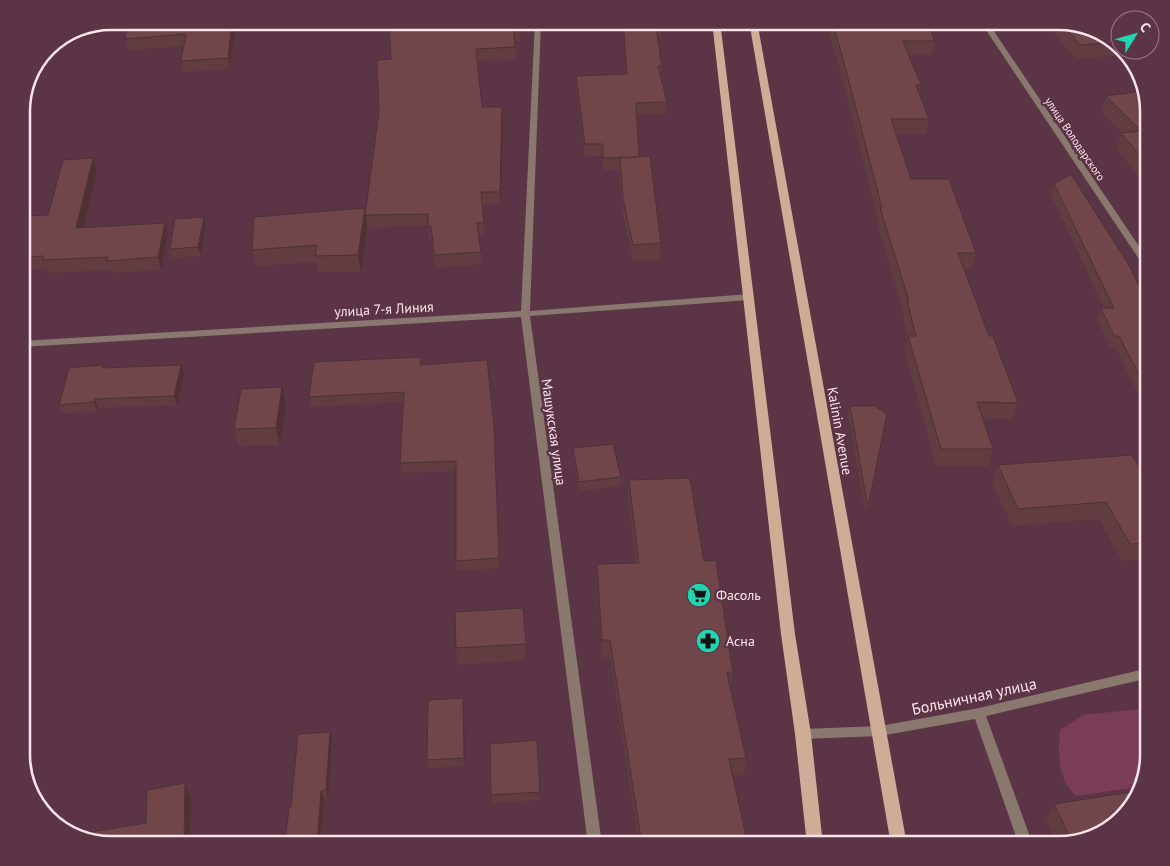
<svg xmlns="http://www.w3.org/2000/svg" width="1170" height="866" font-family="'PT Sans',sans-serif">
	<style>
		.green { fill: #7a3d58 }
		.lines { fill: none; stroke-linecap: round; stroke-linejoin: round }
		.street { fill: #89786d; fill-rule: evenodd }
		.primary { fill: #ceac96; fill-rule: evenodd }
		.wall { fill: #613c40 }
		.shaded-wall { fill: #4f3134 }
		.building { fill: #71464a; stroke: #4f3134 }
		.labels { text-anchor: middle; stroke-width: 5; stroke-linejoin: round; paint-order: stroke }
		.far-street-label { font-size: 11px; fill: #fce3ec; stroke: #5b3545 }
		.street-label { font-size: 14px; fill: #fce3ec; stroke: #5b3545 }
		.poi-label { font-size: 14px; fill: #fce3ec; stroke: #5b3545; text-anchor: start }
		.near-street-label { font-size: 16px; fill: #fce3ec; stroke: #5b3545 }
		.rim { fill: none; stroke: #fce3ec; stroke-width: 2.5 }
	</style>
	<rect width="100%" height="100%" fill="#5b3545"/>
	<path class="green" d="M1149 708V756L1138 787 1076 796C1057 778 1058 754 1060 730L1083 715Z"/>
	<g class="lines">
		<g class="street">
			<path d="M535 21H541L530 311 749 294 753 297 749 300 530 316 602 845H588L521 317 21 347V341L521 311Z"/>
			<path d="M980 21H987L1149 261V271L1145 268Z"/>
			<path d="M1149 668V678L986 716 1033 845H1019L975 719 880 736 803 739 799 738 797 734 799 730 803 729 880 726 979 708Z"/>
		</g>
		<g class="primary">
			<path d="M712 21H720L795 634 811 734 823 845H807L795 734 781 634Z"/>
			<path d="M749 21H757L907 845H891Z"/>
		</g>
	</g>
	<g class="wall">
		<path d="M236 21 230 69 184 72 181 61 184 46 128 50 125 39Z"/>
		<path d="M389 21 520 29V41H515L516 59 478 61 482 107H502L503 119 501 204 482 205 485 235 479 236 482 264 435 268 432 238H429L428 226 367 228V227L361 272H318L316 262 256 266 252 250 366 212 391 59Z"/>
		<path d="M622 21H661V34H657L662 66 661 77 667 102 666 114 636 115 639 157 661 243 660 260 633 261 623 215 619 170H603V156H585L576 88V76L626 74Z"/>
		<path d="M825 21H927L935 41 932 55H909L921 85 919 92 929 119 926 134H896L911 179 976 253 972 269H964L989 336 1018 403 1012 419H983L993 449 988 466H936L905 352 908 336 903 318 904 314 877 223 878 220 840 70Z"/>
		<path d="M1044 21H1060L1114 40 1120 47V50H1122L1126 55 1076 59Z"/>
		<path d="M1106 96 1149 110V184H1144L1116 148 1122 133 1101 112Z"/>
		<path d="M93 158 97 170 83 228 168 235 161 270 111 273 110 270 47 273 46 269 21 270V216L48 215Z"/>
		<path d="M1054 184 1141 290 1140 292 1149 308V413L1142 402 1115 347H1110L1097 319 1101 308H1104L1051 195Z"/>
		<path d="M204 217 206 226 201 256 172 258 170 249Z"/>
		<path d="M103 365 104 368 184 374 177 405 98 408 97 411 62 414 59 405Z"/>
		<path d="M422 365 495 435 499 568 457 571 456 561V471L402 473 400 463 403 402 311 407 309 397Z"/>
		<path d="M282 387 286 404 280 445 238 446 234 429Z"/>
		<path d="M850 406 887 414 867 511H865L848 414Z"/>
		<path d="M573 448 621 477V486L579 491 573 457Z"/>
		<path d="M998 465 1149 484V559L1122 561 1099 519 1012 526 992 482Z"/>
		<path d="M629 480 704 561 733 673 730 690 746 758 744 775 733 776 748 845H639L610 657 602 658 597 582V564L636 563 628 498Z"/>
		<path d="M523 608 526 660 458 665 456 648Z"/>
		<path d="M464 706 465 766 429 768 427 760Z"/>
		<path d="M330 732 332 740 328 799H324L320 845H285L291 807Z"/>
		<path d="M537 740 540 800 492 803 491 795Z"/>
		<path d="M1054 804 1099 836 1058 845 1046 819Z"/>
	</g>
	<g class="shaded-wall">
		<path d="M232 21H236L230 69 228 58Z"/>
		<path d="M502 107 503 119 501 204 500 192Z"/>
		<path d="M93 158 97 170 80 241 76 228Z"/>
		<path d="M365 208 367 227 361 272 358 255Z"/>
		<path d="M204 217 206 226 201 256 198 247Z"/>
		<path d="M165 223 168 235 161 270 158 257Z"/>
		<path d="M181 365 184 374 177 405 174 396Z"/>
		<path d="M282 387 286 404 280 445 276 428Z"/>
		<path d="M21 391 24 397 21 411Z"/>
		<path d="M95 399 98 408 97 411 94 402Z"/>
		<path d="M463 698 464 706 465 766 464 758Z"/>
		<path d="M330 732 332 740 328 799 326 790Z"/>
		<path d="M185 783 191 798 190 845H184Z"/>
		<path d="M321 791 324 799 320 845H317Z"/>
	</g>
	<g class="building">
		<path d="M128 21H232L228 58 181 61 186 34 125 39Z"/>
		<path d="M389 21H519L520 29H514L515 47 476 49 482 107H502L500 192H481L484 223H477L481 252 434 255 431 226H428V214L365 215 379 112 377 60 391 59Z"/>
		<path d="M623 21H661V22H655L662 66H658L667 102 636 103 639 157 603 158V144H585L576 76 627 74Z"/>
		<path d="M832 21H927L935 41H903L921 85H916L929 119H891L911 179H949L976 253H958L989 336H993L1018 403 977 402 993 449H941L908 336H916L907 301H909L880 208H882L842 55Z"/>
		<path d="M1060 21 1114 40 1116 42 1080 45Z"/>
		<path d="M1144 91 1149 110V166L1121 133 1141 131 1106 96Z"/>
		<path d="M650 156 661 243 633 245 623 199 620 158Z"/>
		<path d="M93 158 76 228 165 223 158 257 107 261 108 257 43 260 44 256 21 257V216L48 215 63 160Z"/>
		<path d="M1071 174 1130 267 1141 290H1139L1149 308V394L1119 336H1114L1101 308H1114L1054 184Z"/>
		<path d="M365 208 358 255 315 256 317 245 252 250 254 217Z"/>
		<path d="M204 217 198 247 170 249 175 219Z"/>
		<path d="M421 357 420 365 487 360 494 425 499 558 456 561V461L400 463 404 392 309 397 314 362Z"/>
		<path d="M103 365 102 368 181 365 174 396 95 399 94 402 59 405 69 368Z"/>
		<path d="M282 387 276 428 234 429 241 389Z"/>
		<path d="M850 406H874L887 414 869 502H867Z"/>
		<path d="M613 444 621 477 579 482 573 448Z"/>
		<path d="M1132 455 1149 484V543L1130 544 1106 502 1018 509 998 465Z"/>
		<path d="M690 478 704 561 716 560 733 673H727L746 758 729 759 748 845H642L610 640H602L597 564 639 563 629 480Z"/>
		<path d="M523 608 526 644 456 648 455 612Z"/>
		<path d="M463 698 464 758 427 760 428 700Z"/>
		<path d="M330 732 326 790 321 791 317 845H285L289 807H291L298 734Z"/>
		<path d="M537 740 540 792 491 795 490 744Z"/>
		<path d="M185 783 184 845H110L79 834 146 823 147 790Z"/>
		<path d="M1137 791 1130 810 1099 836 1072 842 1054 804Z"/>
	</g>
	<defs>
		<g id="supermarket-disc" transform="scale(1.25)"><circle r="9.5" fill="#20d5b0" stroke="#5b3545"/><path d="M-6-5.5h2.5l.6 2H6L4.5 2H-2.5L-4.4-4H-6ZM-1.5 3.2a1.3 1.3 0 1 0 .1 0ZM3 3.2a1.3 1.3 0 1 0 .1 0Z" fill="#111"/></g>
		<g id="pharmacy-disc" transform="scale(1.25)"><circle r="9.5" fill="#20d5b0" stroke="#5b3545"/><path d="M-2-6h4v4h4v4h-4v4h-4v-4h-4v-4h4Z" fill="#111"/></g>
	</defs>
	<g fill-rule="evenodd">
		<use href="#supermarket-disc" x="699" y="595"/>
		<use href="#pharmacy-disc" x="708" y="641"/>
	</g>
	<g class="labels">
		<g class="far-street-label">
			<text transform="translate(1075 139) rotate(56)" y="4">улица Володарского</text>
		</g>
		<g class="street-label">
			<text transform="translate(384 309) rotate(-3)" y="5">улица 7-я Линия</text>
			<text transform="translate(840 431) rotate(80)" y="5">Kalinin Avenue</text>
			<text transform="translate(554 432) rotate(82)" y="5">Машукская улица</text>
		</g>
		<g class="poi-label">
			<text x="716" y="600">Фасоль</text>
			<text x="726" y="646">Асна</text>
		</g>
		<g class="near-street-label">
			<text transform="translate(974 696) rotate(-12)" y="6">Больничная улица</text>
		</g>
	</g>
	<path d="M0 0H1170V866H0ZM111 30H1059A81 81 0 0 1 1140 111V755A81 81 0 0 1 1059 836H111A81 81 0 0 1 30 755V111A81 81 0 0 1 111 30Z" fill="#5b3545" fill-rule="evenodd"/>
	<path class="rim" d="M111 30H1059A81 81 0 0 1 1140 111V755A81 81 0 0 1 1059 836H111A81 81 0 0 1 30 755V111A81 81 0 0 1 111 30Z"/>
	<g transform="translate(1135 35) rotate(53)"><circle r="24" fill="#5b3545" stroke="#9b7b88"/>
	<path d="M0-4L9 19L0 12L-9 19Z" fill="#20d5b0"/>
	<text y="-8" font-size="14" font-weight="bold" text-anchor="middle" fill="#fce3ec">С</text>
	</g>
</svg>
